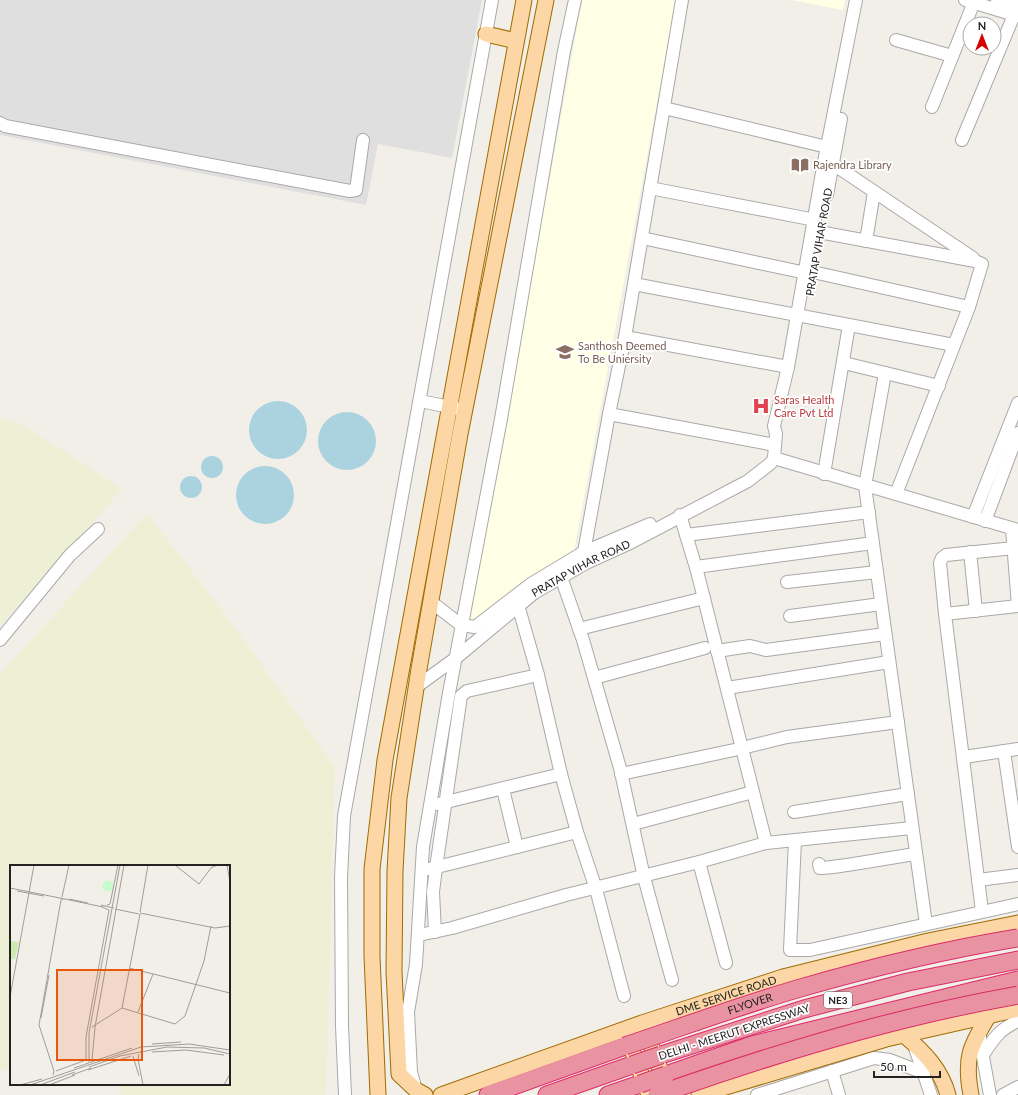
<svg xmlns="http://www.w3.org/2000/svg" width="1018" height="1095" font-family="Lato,sans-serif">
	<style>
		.residential { fill: #e0dfdf }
		.education { fill: #ffffe5 }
		.farmland { fill: #eef0d5 }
		.water { fill: #aad3df }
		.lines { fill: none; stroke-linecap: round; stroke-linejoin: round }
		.minor-casing { stroke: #a9a9a9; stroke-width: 14 }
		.major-casing { stroke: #a06b00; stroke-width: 17 }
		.highway-casing { stroke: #dc2a67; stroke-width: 19 }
		.minor { stroke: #fff; stroke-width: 12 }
		.major { stroke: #fcd6a4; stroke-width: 15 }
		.highway { stroke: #e892a2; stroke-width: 17 }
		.highway-bridge-casing { stroke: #dc2a67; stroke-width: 19; stroke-linecap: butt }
		.highway-bridge { stroke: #e892a2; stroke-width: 17 }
		.labels { text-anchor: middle; stroke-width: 3.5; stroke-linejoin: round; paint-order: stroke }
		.shield { fill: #fff; stroke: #646464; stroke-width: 1 }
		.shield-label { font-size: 10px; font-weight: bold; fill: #222 }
		.education-label { font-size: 11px; fill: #785e54; stroke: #fff; text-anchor: start }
		.street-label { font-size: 11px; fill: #222; stroke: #fff }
		.health-label { font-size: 11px; fill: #be3a42; stroke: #fff; text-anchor: start }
		.inset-road { fill: none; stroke: #9f9d99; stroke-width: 1 }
		.view { fill: #e8590c; fill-opacity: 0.15; stroke: #e8590c; stroke-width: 2 }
		.inset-edge { fill: none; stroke: #222; stroke-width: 2 }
	</style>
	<rect width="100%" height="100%" fill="#f2efe9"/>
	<path class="residential" d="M0 0H482L452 158 378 144 366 205 0 135Z"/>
	<g class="education">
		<path d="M582 0H676L573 557 484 618 469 623Z"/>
		<path d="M792 0H845L843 10Z"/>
	</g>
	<g class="farmland">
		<path d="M0 419 20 423 122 489 0 626Z"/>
		<path d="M147 513 237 630 335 767 326 1094 324 1095H121L117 1084H229V866H11V1068L0 1071V674Z"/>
	</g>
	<g class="water">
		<circle cx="278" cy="430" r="29"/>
		<circle cx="347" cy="441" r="29"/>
		<circle cx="212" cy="467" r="11"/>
		<circle cx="265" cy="495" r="29"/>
		<circle cx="191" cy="487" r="11"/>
	</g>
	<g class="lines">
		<g class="minor-casing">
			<g id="minor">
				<path d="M965 0 1018 16"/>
				<path d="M997 0 1018 6"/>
				<path d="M896 40 952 56"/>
				<path d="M932 107 974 2"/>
				<path d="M664 108 827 147"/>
				<path d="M0 123 5 126 350 191 356 190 363 140"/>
				<path d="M962 140 1014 15"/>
				<path d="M833 164 973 258"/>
				<path d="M650 188 815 220"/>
				<path d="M827 195 841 119"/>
				<path d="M819 232 975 261 982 264 969 307 896 494"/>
				<path d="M642 238 806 273"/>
				<path d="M866 241 874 192"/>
				<path d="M813 272 969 307"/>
				<path d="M634 284 954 345"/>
				<path d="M625 337 788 367"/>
				<path d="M844 363 939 386"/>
				<path d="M885 373 865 486 926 924"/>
				<path d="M420 401 465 410"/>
				<path d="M609 414 775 445"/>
				<path d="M774 458 1018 530"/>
				<path d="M824 474 849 325"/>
				<path d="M680 515 697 571 766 843"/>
				<path d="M973 517 1018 403"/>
				<path d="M985 521 1018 433"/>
				<path d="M1012 529 1018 606"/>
				<path d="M686 535 869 512"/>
				<path d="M970 552 976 611"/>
				<path d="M588 562 584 552 609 414 625 337 682 0"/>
				<path d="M696 567 873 543"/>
				<path d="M561 577 583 640 620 768 644 877 672 980"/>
				<path d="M787 582 877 572"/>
				<path d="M430 601 461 625 475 627 531 584 584 552 650 524"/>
				<path d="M518 605 538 675 561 774 577 832 596 889 624 996"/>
				<path d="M945 614 940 563 942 558 946 555 1014 548"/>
				<path d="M790 616 881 604"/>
				<path d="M579 629 704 598"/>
				<path d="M0 640 70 555 98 529"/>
				<path d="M717 651 750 646 766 650 885 634"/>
				<path d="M594 678 705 648"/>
				<path id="s1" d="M416 687 456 658 534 593 588 562 630 543 748 481 771 463 774 458 776 434 774 426 788 367 823 167 856 0"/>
				<path d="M727 688 889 662"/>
				<path d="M742 748 787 737 898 722"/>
				<path d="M1004 751 1018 847"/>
				<path d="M964 757 1018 749"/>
				<path d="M621 774 734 750"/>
				<path d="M503 789 517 847"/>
				<path d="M438 804 561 774"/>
				<path d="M794 812 908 794"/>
				<path d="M633 824 753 792"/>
				<path d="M795 840 790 950H810L1018 904"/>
				<path d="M699 862 726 963"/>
				<path d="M819 864 820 868H823C854 865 885 858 916 854"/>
				<path d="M429 869 577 832"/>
				<path d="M978 880 1018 875"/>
				<path d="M982 911 945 614 1018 606"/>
				<path d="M435 932 433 892 436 868 461 696 467 691 538 675"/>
				<path d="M419 935 452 928 566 895 699 862 766 843 912 828"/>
				<path d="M980 1029V1041L990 1095"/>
				<path d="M914 1045 931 1095"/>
				<path d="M983 1055C993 1039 1000 1029 1018 1021"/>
				<path d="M832 1071 839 1095"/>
				<path d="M416 1090 411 1072 408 1012 416 964 423 847 449 693 501 419 564 51 575 0"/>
				<path d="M345 1095 342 1026 341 877 344 816C393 544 442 272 492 0"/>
				<path d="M757 1095 874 1058 890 1060 924 1073"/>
				<path d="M1003 1095 1018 1087"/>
			</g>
		</g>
		<g class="major-casing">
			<g id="major">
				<path d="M486 34 516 41"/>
				<path d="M644 1027 667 1087"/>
				<path d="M626 1034 649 1095"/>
				<path d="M904 1035C924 1052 941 1069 948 1095"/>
				<path d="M378 1095 372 956V869L385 760 524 0"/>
				<path d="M425 1095 416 1090 399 1074 394 972 395 871 399 798 419 669 460 434 546 0"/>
				<path id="s2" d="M441 1095 642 1023 783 977 928 941 1018 923"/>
				<path d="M699 1095 886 1039 1018 1009"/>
				<path d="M971 1095C964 1058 970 1046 989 1015"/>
			</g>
		</g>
		<g class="highway-casing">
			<g id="highway">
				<path d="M661 1055 804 1009 908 982 1018 960"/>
				<path d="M666 1075 752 1045 1018 980"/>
				<path d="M488 1095 625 1046"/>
				<path d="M547 1095 632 1065"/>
				<path d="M608 1095 640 1084"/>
			</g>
		</g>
		<use href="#minor" class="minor"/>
		<use href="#major" class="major"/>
		<use href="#highway" class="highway"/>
		<g class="highway-bridge-casing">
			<g id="highway-bridge">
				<path id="s3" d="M625 1046C682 1027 739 1006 797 989 870 968 944 950 1018 938"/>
				<path d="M632 1065 661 1055"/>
				<path d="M640 1084 666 1075"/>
				<path d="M657 1095C775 1053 894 1017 1018 995"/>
			</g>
		</g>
		<use href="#highway-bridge" class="highway-bridge"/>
	</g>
	<defs>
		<g id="library-bare" transform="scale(1.38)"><path d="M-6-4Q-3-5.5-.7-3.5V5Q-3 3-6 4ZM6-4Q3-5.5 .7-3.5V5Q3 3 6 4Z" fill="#8d6e63" stroke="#fff" stroke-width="2.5" paint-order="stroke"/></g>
		<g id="university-bare" transform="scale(1.38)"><path d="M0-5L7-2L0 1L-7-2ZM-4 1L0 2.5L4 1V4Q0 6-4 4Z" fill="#8d6e63" stroke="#fff" stroke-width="2.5" paint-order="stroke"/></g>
		<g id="hospital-bare" transform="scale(1.38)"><path d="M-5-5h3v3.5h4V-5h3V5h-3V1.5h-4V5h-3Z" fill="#e0444e" stroke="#fff" stroke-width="2.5" paint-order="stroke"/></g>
	</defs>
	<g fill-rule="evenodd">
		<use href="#library-bare" x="800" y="165"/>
		<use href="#university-bare" x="565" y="352"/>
		<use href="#hospital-bare" x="761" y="406"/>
	</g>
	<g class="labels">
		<rect class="shield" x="824" y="992" width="28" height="16" rx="3"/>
		<g class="shield-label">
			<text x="838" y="1004">NE3</text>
		</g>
		<g class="education-label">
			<text x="813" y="169">Rajendra Library</text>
			<text x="578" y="350">Santhosh Deemed<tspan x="578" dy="13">To Be Uniersity</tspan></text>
		</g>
		<g class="street-label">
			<text transform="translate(819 242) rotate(-80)" y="4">PRATAP VIHAR ROAD</text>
			<text dy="4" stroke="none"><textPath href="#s1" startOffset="204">PRATAP VIHAR ROAD</textPath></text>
			<text dy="4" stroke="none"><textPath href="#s2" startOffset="302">DME SERVICE ROAD</textPath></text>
			<text dy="4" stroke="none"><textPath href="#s3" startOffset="132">FLYOVER</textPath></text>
			<text transform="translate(734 1032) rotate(-18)" y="4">DELHI - MEERUT EXPRESSWAY</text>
		</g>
		<g class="health-label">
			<text x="774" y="404">Saras Health<tspan x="774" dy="13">Care Pvt Ltd</tspan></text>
		</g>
	</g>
	<g transform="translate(10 865)">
		<rect width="220" height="220" fill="#f2efe9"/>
		<path d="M0 76 9 77 5 94H0Z" fill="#cdebb0"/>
		<path d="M92.5 21a5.5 5.5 0 1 1 11 0a5.5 5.5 0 1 1-11 0Z" fill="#c8facc"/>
		<path class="inset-road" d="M165 0 189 19 201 3 207 0M217 0 220 17M0 23 50 33M7 26 34 31M52 32 59 0M59 34 78 38M53 35 50 33 93 42M91 40 104 43M97 40 100 39 108 0M105 44 129 49M130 47 138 0M130 48 205 63 220 61M119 103 220 128M0 132 24 0M112 143 165 159 175 151 194 96 201 61M128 147 143 109M31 153 39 110M82 162 112 143 130 49M142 179 171 177M142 187 176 185 214 190M129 189 128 194 133 220M123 191 129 211M82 195 85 162 114 0M79 197V168L110 0M79 202 110 191 157 182 194 183 220 189M64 203 122 183M78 205 121 191M46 206 76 195V172L99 45 92 42M43 210 44 206 29 160 51 35M62 210 81 203M10 220 32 214M20 220 131 182 179 179 220 185M30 220 65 207M39 220 65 210M214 220 220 209"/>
		<path class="view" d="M47 105H132V195H47Z"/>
		<rect width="220" height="220" class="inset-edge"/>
	</g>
	<g transform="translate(982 36)"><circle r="19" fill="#ffffff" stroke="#a7a7a7"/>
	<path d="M0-3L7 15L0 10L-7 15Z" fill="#d40000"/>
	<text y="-6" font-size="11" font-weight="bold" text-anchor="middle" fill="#222222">N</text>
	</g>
	<path d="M874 1071v6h66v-6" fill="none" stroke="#222222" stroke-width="2"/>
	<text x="880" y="1071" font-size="12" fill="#222222" stroke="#ffffff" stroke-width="3" paint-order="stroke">50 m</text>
</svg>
